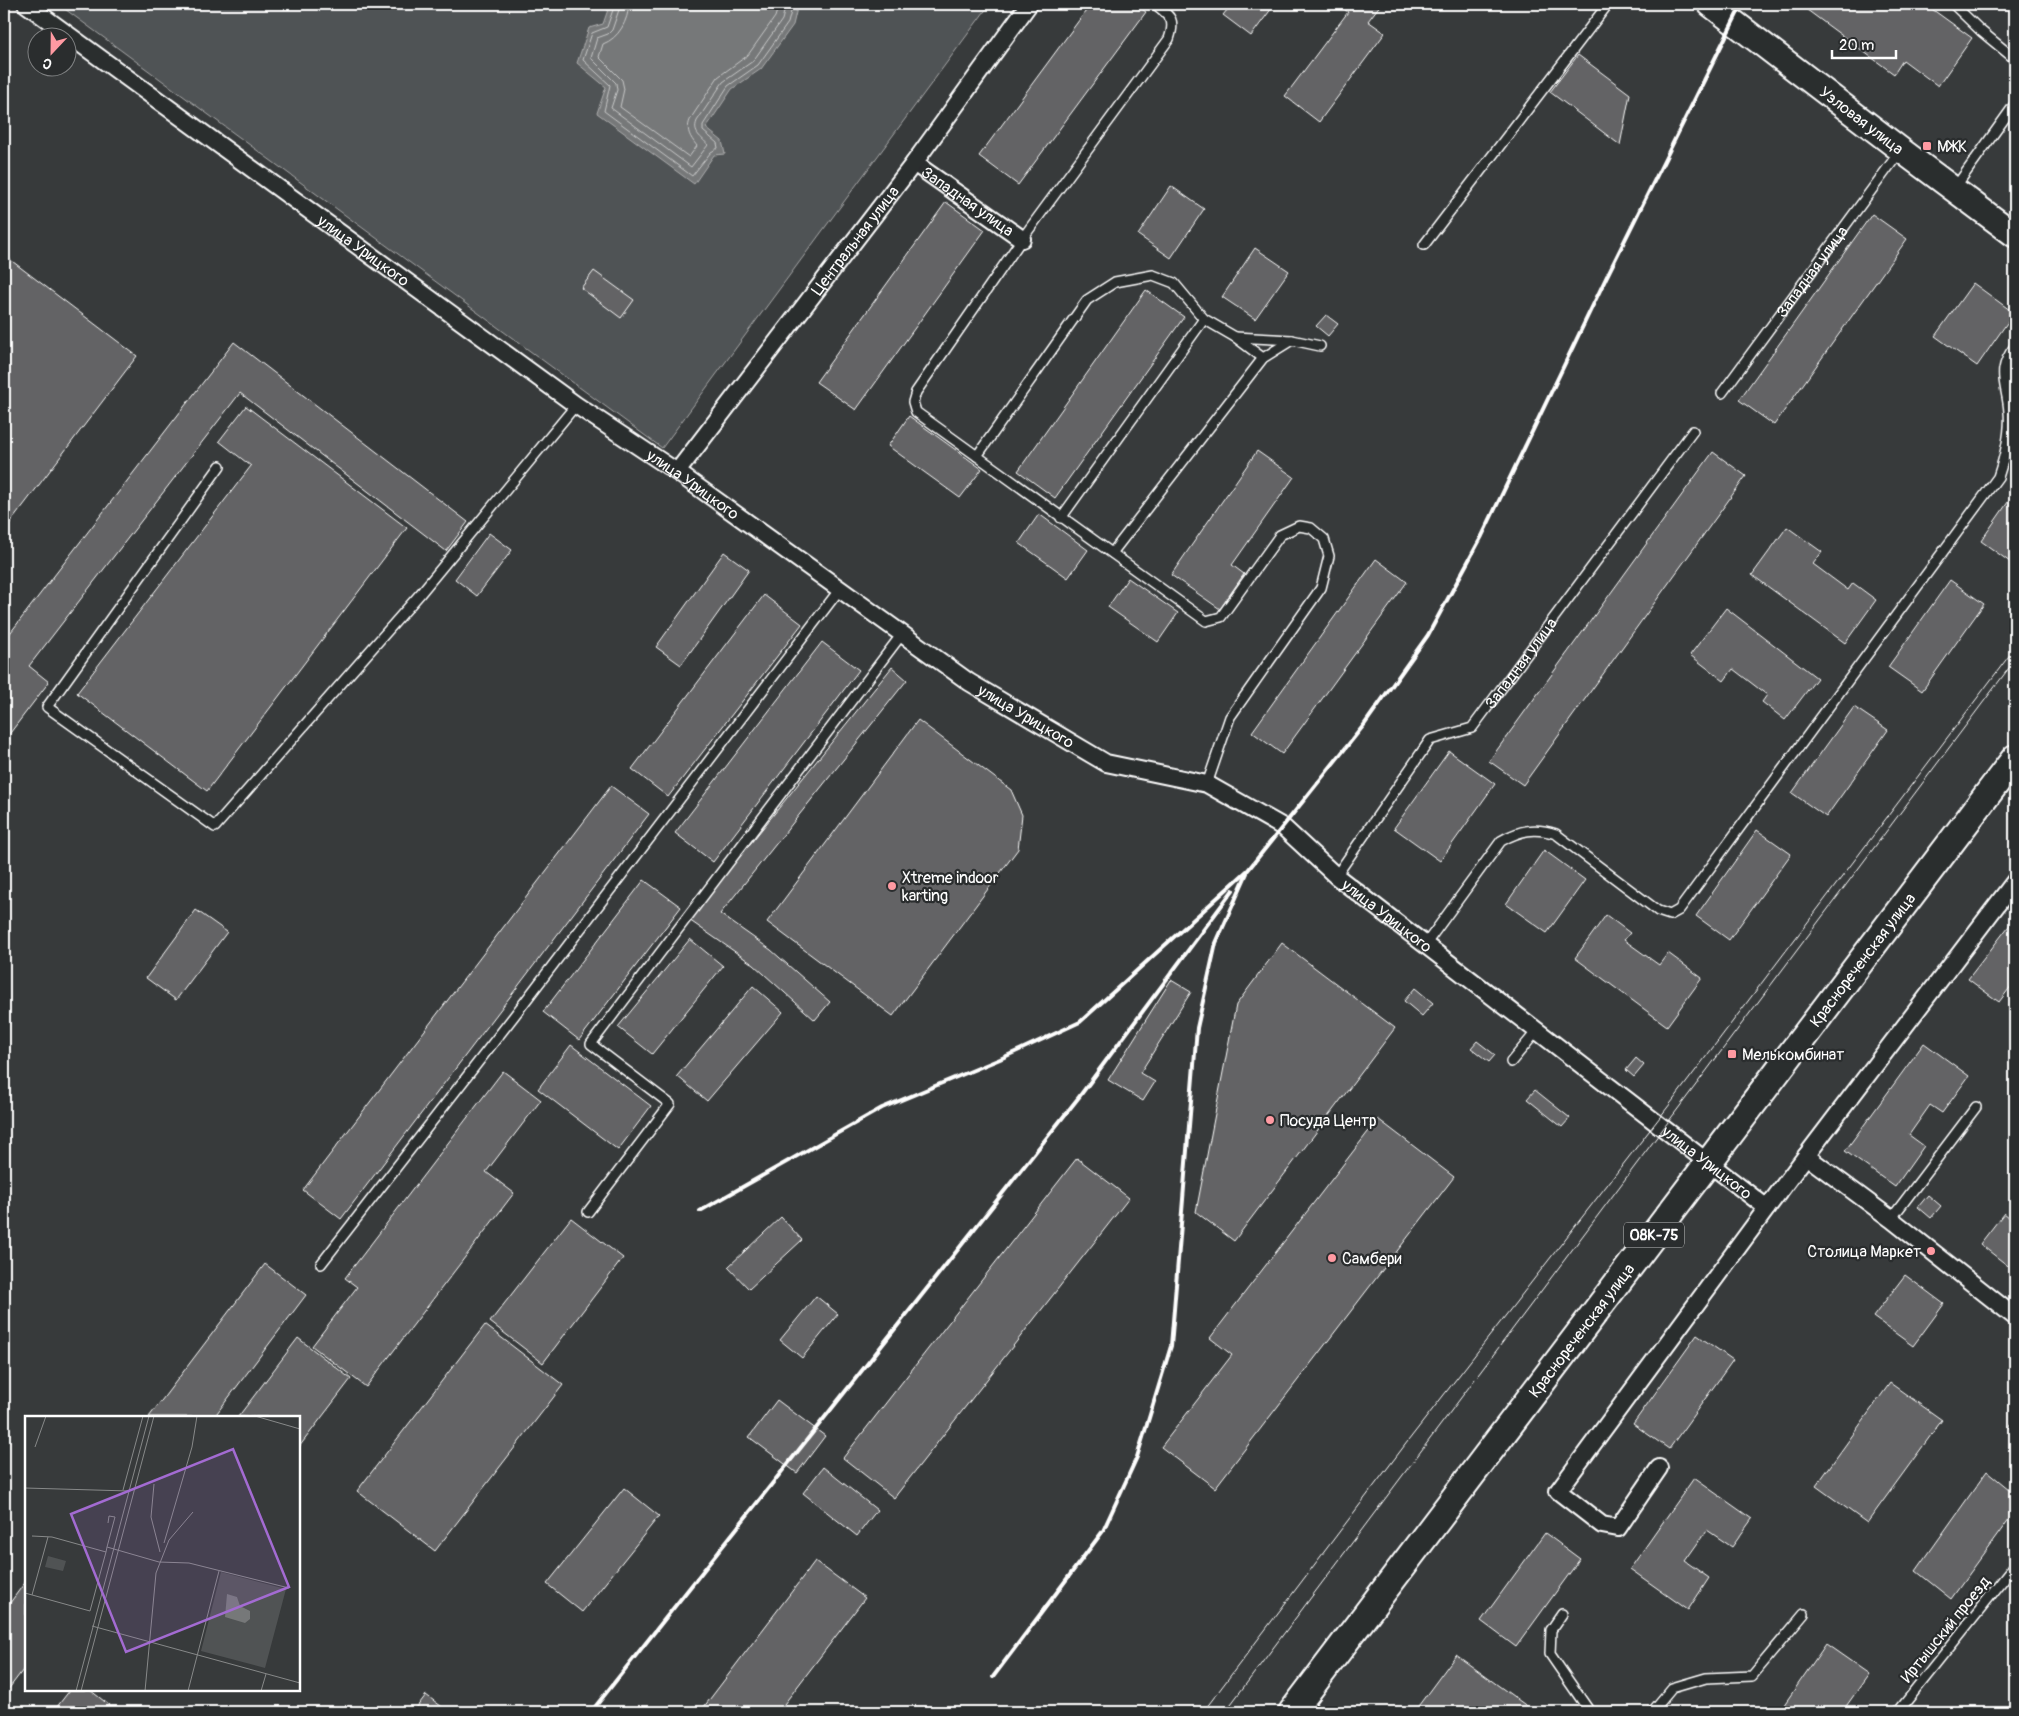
<svg xmlns="http://www.w3.org/2000/svg" width="2019" height="1716" font-family="Pangolin,sans-serif">
	<style>
		.green { fill: #505354; stroke: #a8a9aa }
		.water { fill: #767879; stroke: #adaeaf }
		.lines { fill: none; stroke-linecap: round; stroke-linejoin: round }
		.shore { stroke: #c8c9c9; stroke-width: 1 }
		.building { fill: #636465; stroke: #fff }
		.lane-casing { stroke: #fff; stroke-width: 12 }
		.street-casing { stroke: #fff; stroke-width: 20 }
		.secondary-casing { stroke: #fff; stroke-width: 28 }
		.primary-casing { stroke: #fff; stroke-width: 30 }
		.lane { stroke: #2a2d2e; stroke-width: 9 }
		.street { stroke: #2a2d2e; stroke-width: 16 }
		.secondary { stroke: #2a2d2e; stroke-width: 24 }
		.primary { stroke: #2a2d2e; stroke-width: 26 }
		.tram { stroke: #fff; stroke-width: 1 }
		.rail { stroke: #fff; stroke-width: 4 }
		.poi-dot { fill: #ff9aa2; stroke: #2a2d2e; stroke-width: 2 }
		.labels { text-anchor: middle; stroke-width: 4.5; stroke-linejoin: round; paint-order: stroke }
		.shield { fill: #2a2d2e; stroke: #bfc0c0; stroke-width: 1 }
		.shield-label { font-size: 15px; font-weight: bold; fill: #fff }
		.street-label { font-size: 16px; fill: #fff; stroke: #2a2d2e }
		.poi-label { font-size: 16px; fill: #fff; stroke: #2a2d2e; text-anchor: start }
		.inset-road { fill: none; stroke: #878989; stroke-width: 1 }
		.view { fill: #a36bd2; fill-opacity: 0.15; stroke: #a36bd2; stroke-width: 2.5 }
		.inset-edge { fill: none; stroke: #fff; stroke-width: 2.5 }
	</style>
	<rect width="100%" height="100%" fill="#373a3b"/>
	<filter id="ink" filterUnits="userSpaceOnUse"><feTurbulence type="fractalNoise" baseFrequency=".02" numOctaves="2"/><feDisplacementMap in="SourceGraphic" scale="10" xChannelSelector="R" yChannelSelector="G"/><feConvolveMatrix kernelMatrix="1 2 1 2 8 2 1 2 1" color-interpolation-filters="sRGB"/></filter>
	<g filter="url(#ink)">
		<path class="green" d="M58 4H990L662 448Z"/>
		<path class="water" d="M610 4H798L793 25 761 69 732 89 706 128 722 141 725 154 714 155 694 184 597 113 606 87 577 63 589 28 603 24Z"/>
		<g class="lines">
			<g class="shore">
				<path d="M615 4 607 27 592 33 583 60 610 85 604 111 692 176 711 152 718 148 717 143 703 131V125L728 86 758 65 788 23 793 4"/>
				<path d="M621 4 612 30 608 34 597 38 591 58 616 83 617 90 611 108 691 167 708 145C702 137 692 134 697 121L723 82 753 61 782 20 786 4"/>
				<path d="M629 4C628 21 619 38 603 44L599 57 622 80 624 89 620 107 689 157 697 146C690 137 685 130 691 118L718 77 748 55 775 17 779 4"/>
			</g>
		</g>
		<g class="building">
			<path d="M1091 4H1135L1146 12 1018 185 979 156Z"/>
			<path d="M1232 4H1275L1251 36 1223 15Z"/>
			<path d="M1337 4H1381L1368 21 1385 33 1319 122 1285 96 1348 12Z"/>
			<path d="M1799 4H1925L1972 38 1938 86 1903 60 1894 74Z"/>
			<path d="M1578 55 1630 94 1620 145 1550 92Z"/>
			<path d="M1171 186 1204 209 1171 258 1138 235Z"/>
			<path d="M946 202 985 230 856 410 816 382Z"/>
			<path d="M1872 214 1907 239 1774 425 1739 400Z"/>
			<path d="M1255 248 1289 271 1255 319 1222 297Z"/>
			<path d="M4 255 137 356 4 531Z"/>
			<path d="M594 271 634 300 621 318 581 288Z"/>
			<path d="M1973 283 2014 313 1977 366 1935 336Z"/>
			<path d="M1146 290 1184 317 1055 498 1018 471Z"/>
			<path d="M1326 315 1338 324 1328 336 1316 326Z"/>
			<path d="M234 342 468 522 446 551 240 393 29 666 49 682 4 741V641Z"/>
			<path d="M246 406 407 528 207 791 77 693 251 466 219 441Z"/>
			<path d="M909 416 982 469 960 498 888 446Z"/>
			<path d="M1257 451 1294 477 1232 565 1244 574 1220 609 1171 575Z"/>
			<path d="M1713 452 1746 476 1523 785 1489 761Z"/>
			<path d="M2015 492V563L2014 565 1981 541Z"/>
			<path d="M1039 514 1088 550 1068 578 1019 543Z"/>
			<path d="M1787 527 1822 552 1813 564 1848 590 1853 583 1876 600 1845 643 1752 575Z"/>
			<path d="M489 533 512 550 477 596 455 579Z"/>
			<path d="M724 552 749 570 681 665 656 647Z"/>
			<path d="M1376 559 1407 582 1282 754 1252 732Z"/>
			<path d="M1128 578 1178 613 1158 642 1108 607Z"/>
			<path d="M1950 580 1984 604 1922 691 1888 667Z"/>
			<path d="M764 595 802 624 668 797 632 769Z"/>
			<path d="M1726 608 1817 678 1785 720 1762 702 1767 695 1733 669 1724 681 1690 655Z"/>
			<path d="M822 642 859 670 713 862 675 833Z"/>
			<path d="M892 667 907 680 720 914 771 950 830 1002 815 1020 754 965 689 920Z"/>
			<path d="M1854 707 1888 730 1826 817 1792 793Z"/>
			<path d="M918 720 1011 790 1022 815 1018 849 893 1016 767 922Z"/>
			<path d="M1449 751 1495 784 1440 861 1394 828Z"/>
			<path d="M611 786 649 814 341 1219 303 1190Z"/>
			<path d="M1757 830 1791 854 1729 940 1696 916Z"/>
			<path d="M1544 850 1585 880 1547 933 1506 904Z"/>
			<path d="M644 880 681 907 579 1040 543 1012Z"/>
			<path d="M196 910 227 932 176 1000 146 978Z"/>
			<path d="M1606 915 1630 933 1624 940 1659 965 1668 953 1702 978 1667 1026 1575 958Z"/>
			<path d="M2015 918V981L1999 1002 1968 979Z"/>
			<path d="M690 939 723 966 652 1054 618 1027Z"/>
			<path d="M1282 943 1395 1028 1234 1241 1196 1212 1236 1005Z"/>
			<path d="M1171 980 1191 992 1140 1073 1155 1082 1143 1101 1108 1080Z"/>
			<path d="M753 986 783 1012 707 1101 677 1076Z"/>
			<path d="M1415 988 1433 1003 1422 1016 1404 1001Z"/>
			<path d="M1477 1041 1495 1055 1489 1062 1471 1048Z"/>
			<path d="M1924 1043 1969 1076 1942 1113 1930 1105 1909 1135 1924 1146 1895 1187 1845 1151Z"/>
			<path d="M571 1045 651 1106 618 1150 538 1089Z"/>
			<path d="M1636 1058 1644 1065 1634 1077 1626 1070Z"/>
			<path d="M503 1071 541 1100 486 1172 514 1193 366 1387 312 1346 357 1287 345 1278Z"/>
			<path d="M1535 1090 1570 1118 1562 1127 1527 1099Z"/>
			<path d="M1378 1119 1454 1177 1215 1488 1161 1447 1232 1355 1210 1338Z"/>
			<path d="M1077 1158 1129 1198 894 1498 843 1458Z"/>
			<path d="M1928 1195 1941 1206 1931 1218 1918 1207Z"/>
			<path d="M2004 1213 2015 1222V1265L2012 1269 1980 1244Z"/>
			<path d="M781 1217 802 1240 749 1289 728 1267Z"/>
			<path d="M571 1218 623 1258 543 1363 490 1322Z"/>
			<path d="M265 1264 306 1295 214 1417H149Z"/>
			<path d="M1905 1275 1944 1304 1913 1346 1873 1317Z"/>
			<path d="M816 1296 838 1314 802 1358 780 1340Z"/>
			<path d="M485 1325 563 1385 435 1551 357 1491Z"/>
			<path d="M1697 1335 1733 1360 1669 1449 1633 1424Z"/>
			<path d="M298 1338 351 1379 299 1447V1417H238Z"/>
			<path d="M1890 1383 1942 1420 1867 1523 1816 1486Z"/>
			<path d="M777 1400 825 1436 797 1473 749 1437Z"/>
			<path d="M2015 1419V1432L2009 1427Z"/>
			<path d="M823 1467 877 1510 857 1536 803 1493Z"/>
			<path d="M1987 1471 2015 1494V1511L1951 1599 1916 1571Z"/>
			<path d="M1694 1478 1752 1519 1732 1547 1707 1530 1685 1561 1709 1578 1688 1610 1630 1569Z"/>
			<path d="M624 1488 659 1516 582 1612 547 1584Z"/>
			<path d="M1545 1533 1580 1559 1516 1647 1481 1621Z"/>
			<path d="M815 1561 865 1598 778 1712H700Z"/>
			<path d="M26 1581V1666L4 1695V1611Z"/>
			<path d="M1826 1644 1869 1674 1842 1712H1779Z"/>
			<path d="M1456 1655 1535 1712H1420L1416 1709Z"/>
			<path d="M70 1690H90L109 1705 103 1712H53Z"/>
			<path d="M426 1695 449 1712H413Z"/>
		</g>
		<g class="lines">
			<g class="lane-casing">
				<g id="lane">
					<path d="M1155 4C1170 16 1176 19 1169 39L1022 239 916 392 913 402 916 412 1206 621 1221 617 1280 535 1299 526 1311 528 1324 539 1329 556 1321 588 1230 717 1207 784"/>
					<path d="M1953 4 1981 31 2015 59"/>
					<path d="M1954 189 2015 104"/>
					<path d="M1424 245 1608 4"/>
					<path d="M1235 337 1292 340"/>
					<path id="s1" d="M1722 393 1901 150"/>
					<path d="M977 456 1087 300 1115 282 1153 275 1174 283 1204 319 1235 337 1263 358"/>
					<path d="M220 466 47 707 215 827 420 594 576 405"/>
					<path d="M1061 518 1204 319"/>
					<path d="M1112 553 1263 358 1292 340 1320 346"/>
					<path id="s2" d="M1336 876 1430 740 1472 728 1693 431"/>
					<path d="M1425 945 1501 841C1520 830 1535 827 1556 834L1658 911 1670 915 1679 910 1998 477C2005 456 2011 434 2009 412 2007 382 1995 373 2015 346"/>
					<path d="M1511 1062 1536 1032"/>
					<path d="M588 1212 670 1104 591 1044 902 634"/>
					<path d="M1891 1219 1976 1107"/>
					<path d="M321 1264 514 1016 840 589"/>
					<path d="M1562 1614 1551 1630 1550 1654 1590 1712"/>
					<path d="M1652 1712 1672 1688 1706 1678 1752 1676 1804 1614"/>
					<path d="M1898 1712 2015 1565"/>
				</g>
			</g>
			<g class="street-casing">
				<g id="street">
					<path id="s3" d="M26 4 576 405 677 472 969 682 1106 763 1207 784 1283 827 1336 876 1767 1208 1806 1156 1891 1219 2015 1317"/>
					<path id="s4" d="M914 163 1022 239"/>
					<path id="s5" d="M677 472 914 163 1029 4"/>
					<path d="M1806 1156 2015 881"/>
					<path d="M1659 1468 1618 1528 1602 1525 1558 1491 1767 1208"/>
				</g>
			</g>
			<g class="secondary-casing">
				<g id="secondary">
					<path id="s6" d="M1710 4 1901 150 2015 235"/>
				</g>
			</g>
			<g class="primary-casing">
				<g id="primary">
					<path id="s7" d="M1292 1712 2015 758"/>
				</g>
			</g>
			<use href="#lane" class="lane"/>
			<use href="#street" class="street"/>
			<use href="#secondary" class="secondary"/>
			<use href="#primary" class="primary"/>
			<g class="tram">
				<path d="M1203 1712 1408 1441 1674 1099 2015 648"/>
				<path d="M1225 1712 2015 660"/>
			</g>
			<g class="rail">
				<path d="M700 1211 882 1108 1000 1059 1080 1022 1248 870 1364 725 1428 635 1482 536 1606 278 1742 4"/>
				<path d="M993 1677 1103 1531 1137 1457 1171 1346 1197 1028 1216 943 1247 873"/>
				<path d="M591 1712 1079 1097 1233 890"/>
			</g>
		</g>
	</g>
	<g class="poi-dot">
		<rect x="1922" y="141" width="10" height="10" rx="2.5"/>
		<circle cx="892" cy="886" r="5"/>
		<rect x="1727" y="1049" width="10" height="10" rx="2.5"/>
		<circle cx="1270" cy="1120" r="5"/>
		<circle cx="1931" cy="1251" r="5"/>
		<circle cx="1332" cy="1258" r="5"/>
	</g>
	<g class="labels">
		<rect class="shield" x="1624" y="1222.5" width="60" height="25" rx="4"/>
		<g class="shield-label">
			<text x="1654" y="1240">08К-75</text>
		</g>
		<g class="street-label">
			<text dy="6" stroke="none"><textPath href="#s6" startOffset="191">Узловая улица</textPath></text>
			<text dy="6" stroke="none"><textPath href="#s4" startOffset="66">Западная улица</textPath></text>
			<text dy="6" stroke="none"><textPath href="#s5" startOffset="292">Центральная улица</textPath></text>
			<text dy="6" stroke="none"><textPath href="#s3" startOffset="418">улица Урицкого</textPath></text>
			<text dy="6" stroke="none"><textPath href="#s1" startOffset="151">Западная улица</textPath></text>
			<text dy="6" stroke="none"><textPath href="#s3" startOffset="822">улица Урицкого</textPath></text>
			<text dy="6" stroke="none"><textPath href="#s2" startOffset="290">Западная улица</textPath></text>
			<text dy="6" stroke="none"><textPath href="#s3" startOffset="1228">улица Урицкого</textPath></text>
			<text dy="6" stroke="none"><textPath href="#s3" startOffset="1648">улица Урицкого</textPath></text>
			<text dy="6" stroke="none"><textPath href="#s7" startOffset="944">Краснореченская улица</textPath></text>
			<text dy="6" stroke="none"><textPath href="#s3" startOffset="2052">улица Урицкого</textPath></text>
			<text dy="6" stroke="none"><textPath href="#s7" startOffset="479">Краснореченская улица</textPath></text>
			<text transform="translate(1945 1629) rotate(-51)" y="6">Иртышский проезд</text>
		</g>
		<g class="poi-label">
			<text x="1937" y="152">МЖК</text>
			<text x="902" y="883">Xtreme indoor<tspan x="902" dy="18">karting</tspan></text>
			<text x="1742" y="1060">Мелькомбинат</text>
			<text x="1280" y="1126">Посуда Центр</text>
			<text x="1921" y="1257" text-anchor="end">Столица Маркет</text>
			<text x="1342" y="1264">Самбери</text>
		</g>
	</g>
	<g transform="translate(25 1416)">
		<rect width="275" height="275" fill="#373a3b"/>
		<path d="M23 140 41 145 38 155 20 151ZM196 156 261 173 240 252 176 235Z" fill="#505354"/>
		<path d="M202 178 212 181 215 190 225 195V203L220 207 200 201Z" fill="#767879"/>
		<path class="inset-road" d="M230 0 275 13M10 31 21 0M129 68 126 101 135 136M0 72 104 75M98 74 118 0M7 120 27 121 81 136 82 131 134 146 164 147 264 172M139 127 167 31 172 0M82 131 90 101 84 100 83 107M0 177 65 195 81 136M7 179 23 121M67 210 275 267M51 275 124 0M56 275 129 0M120 275 131 157 144 124 168 96M163 275 194 155M236 275 241 258"/>
		<path class="view" d="M208 33 264 171 101 236 46 98Z"/>
		<rect width="275" height="275" class="inset-edge"/>
	</g>
	<rect width="2019" height="1716" fill="none" stroke="#2a2d2e" stroke-width="20"/>
	<rect x="10" y="10" width="1999" height="1696" fill="none" stroke="#fff" stroke-width="2" filter="url(#ink)"/>
	<g transform="translate(52 52) rotate(202)"><circle r="24" fill="#2a2d2e" stroke="#7f8182"/>
	<path d="M0-4L9 19L0 12L-9 19Z" fill="#ff9aa2"/>
	<text y="-8" font-size="14" font-weight="bold" text-anchor="middle" fill="#ffffff">С</text>
	</g>
	<path d="M1832 50v8h64v-8" fill="none" stroke="#ffffff" stroke-width="2.5"/>
	<text x="1839" y="50" font-size="15" fill="#ffffff" stroke="#2a2d2e" stroke-width="4" paint-order="stroke">20 m</text>
</svg>
